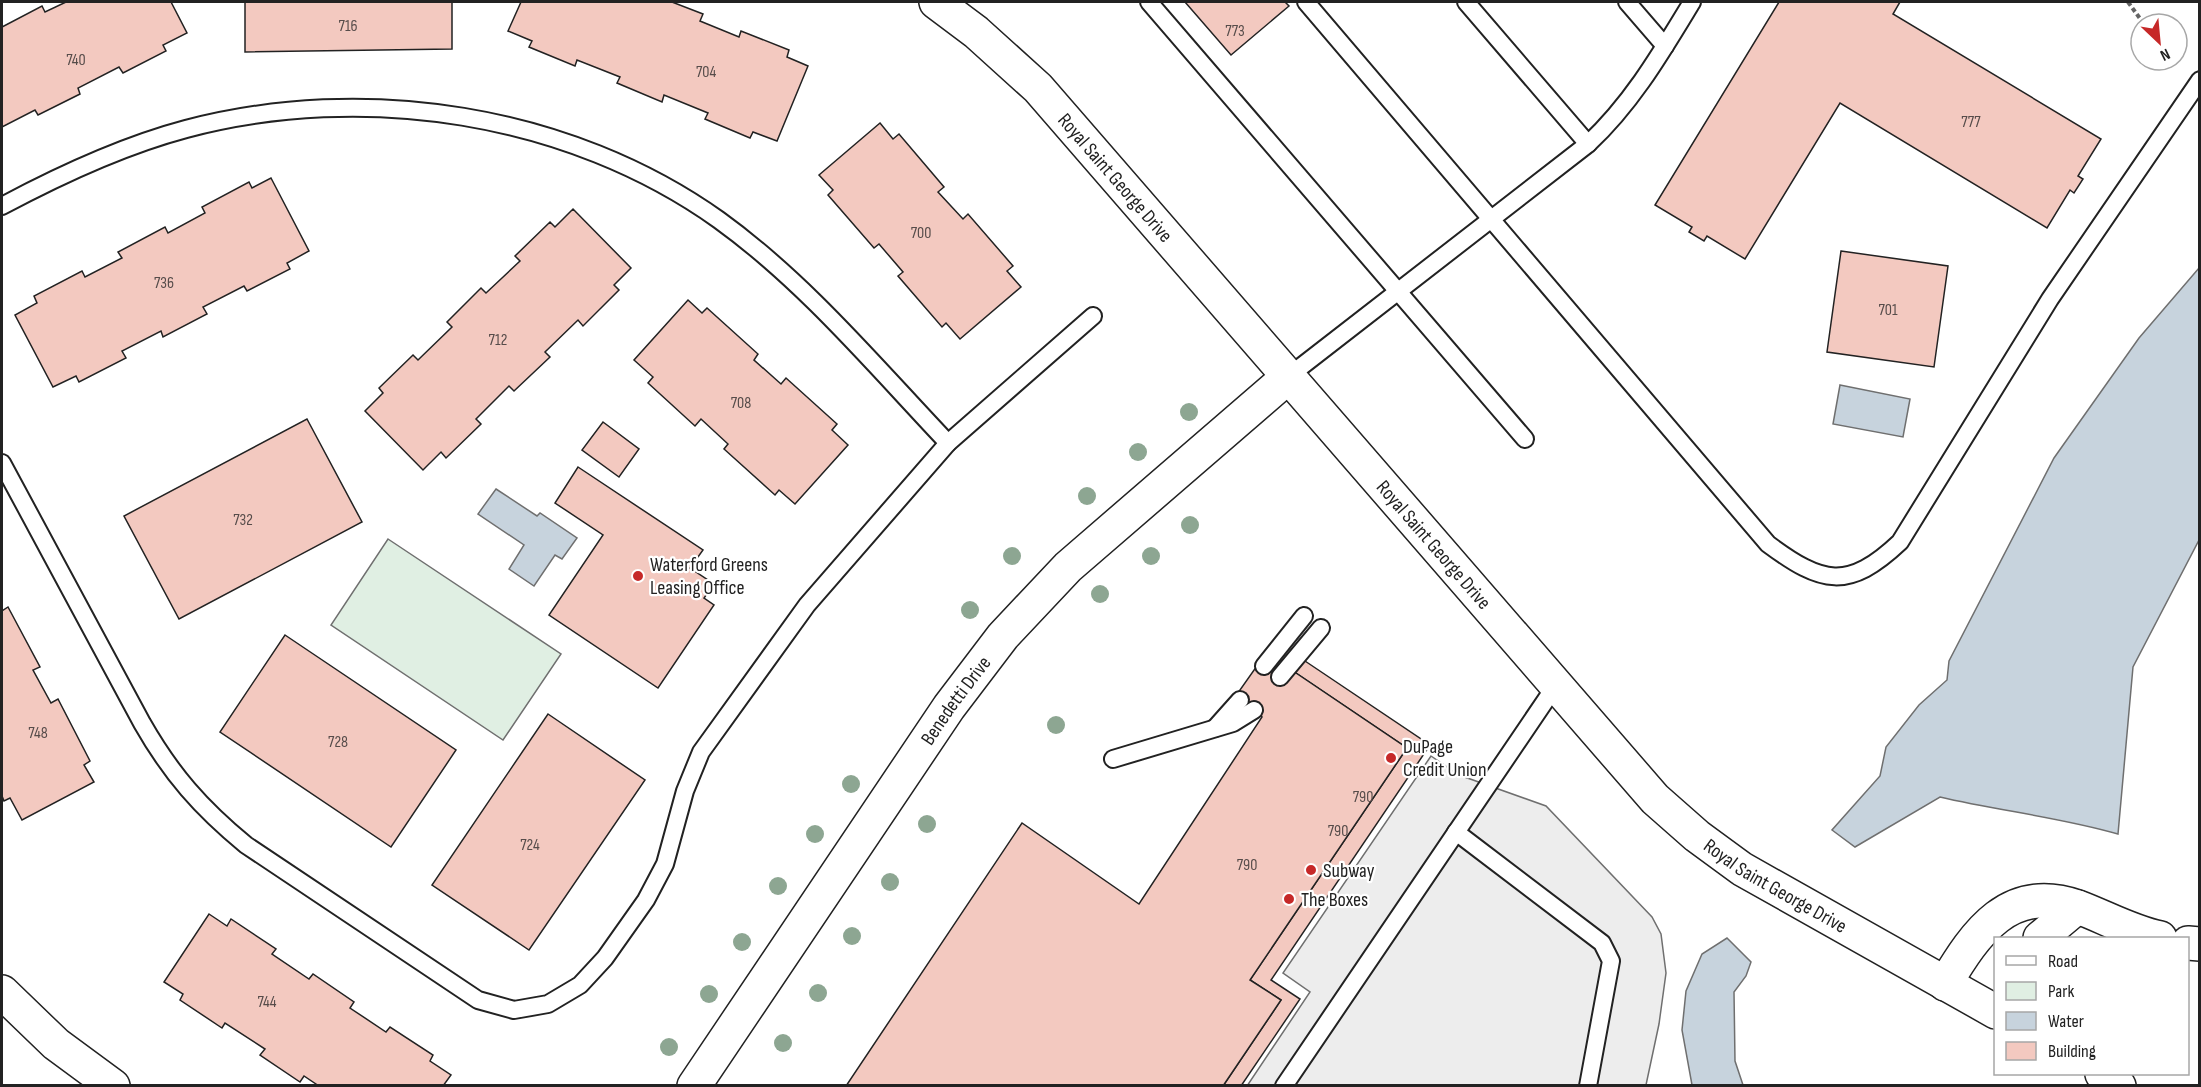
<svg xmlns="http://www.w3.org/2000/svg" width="2201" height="1087" font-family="'Sofia Sans Condensed',sans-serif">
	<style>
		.green { fill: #e0efe3; stroke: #6f6f6f; stroke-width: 1.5 }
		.parking { fill: #ededed; stroke: #6f6f6f; stroke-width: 1.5 }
		.water { fill: #c7d3dd; stroke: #6f6f6f; stroke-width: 1.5 }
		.building { fill: #f3c9c0; stroke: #222; stroke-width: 1.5 }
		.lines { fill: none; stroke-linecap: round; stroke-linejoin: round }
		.lane-casing { stroke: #222; stroke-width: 20 }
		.street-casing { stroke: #222; stroke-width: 36 }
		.path { stroke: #646464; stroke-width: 4; stroke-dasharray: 4.5 3; stroke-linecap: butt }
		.lane { stroke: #fff; stroke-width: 16 }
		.street { stroke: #fff; stroke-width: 33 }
		.tree { fill: #8da692 }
		.poi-dot { fill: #c62828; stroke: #fff; stroke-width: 2 }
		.labels { text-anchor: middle; stroke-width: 4.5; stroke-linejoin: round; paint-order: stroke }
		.number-label { font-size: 16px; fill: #564c4a }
		.street-label { font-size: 20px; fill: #222; stroke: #fff }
		.poi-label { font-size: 20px; fill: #222; stroke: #fff; text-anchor: start }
	</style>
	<rect width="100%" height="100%" fill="#fff"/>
	<path class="green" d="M388 539 561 654 503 740 331 625Z"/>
	<path class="parking" d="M1431 756 1459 775 1546 806 1652 917 1661 934 1666 973 1659 1024 1646 1085 1247 1086 1310 992 1283 973Z"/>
	<g class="water">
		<path d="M2199 268V540L2133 667 2118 834C2060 817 1999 811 1940 797L1855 847 1832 830 1880 776 1886 747 1919 705 1947 680 1949 661 2054 458 2139 338Z"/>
		<path d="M1840 385 1910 399 1903 437 1833 424Z"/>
		<path d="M496 489 537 516 540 513 577 538 562 559 555 555 534 586 509 569 524 545 478 514Z"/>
		<path d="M1727 938 1751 962 1746 976 1734 992 1735 1061 1743 1085H1692L1682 1030 1686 991 1702 954Z"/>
	</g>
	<g class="building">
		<path d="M66 2H171L187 33 163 45 166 51 123 73 119 67 78 88 80 94 38 115 35 110 2 127V27L42 6 45 12Z"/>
		<path d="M245 2H452V49L245 52Z"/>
		<path d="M521 2H672L703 14 700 21 739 37 741 31 789 50 787 57 808 66 777 141 753 132 750 138 705 119 708 113 664 95 662 102 617 83 620 77 577 60 575 66 529 47 532 41 508 31Z"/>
		<path d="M1185 2H1285L1289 6 1231 55Z"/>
		<path d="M1779 2H1900L1893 14 2101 139 2078 176 2083 179 2074 193 2070 190 2047 228 1840 103 1745 259 1707 236 1704 241 1689 232 1692 227 1655 205Z"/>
		<path d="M880 123 893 139 899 134 944 187 938 192 963 219 968 214 1013 266 1007 271 1021 287 960 339 946 323 942 327 898 276 903 272 879 244 874 248 828 195 833 190 819 175Z"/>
		<path d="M271 178 309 251 287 263 290 269 247 291 244 286 203 307 207 314 163 337 161 331 122 351 126 358 79 382 76 376 53 387 15 315 37 303 34 296 82 271 85 277 122 258 118 252 165 227 168 233 205 213 202 207 249 182 252 188Z"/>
		<path d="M573 209 631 268 614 285 619 290 583 326 578 320 545 352 550 357 514 391 509 386 476 419 481 424 446 458 441 452 423 470 365 411 383 393 379 388 413 355 418 360 452 327 447 322 481 288 486 293 520 261 515 256 550 222 555 227Z"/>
		<path d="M1841 251 1948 266 1934 367 1827 352Z"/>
		<path d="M688 300 702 313 707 308 758 354 754 360 781 384 786 378 837 424 832 430 848 445 795 504 779 490 775 495 724 449 728 444 701 419 695 426 648 383 653 377 634 360Z"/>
		<path d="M307 419 362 522 179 619 124 516Z"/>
		<path d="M603 422 639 449 619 477 582 450Z"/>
		<path d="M578 467 703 550 690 568 714 584 704 598 714 605 658 688 549 615 603 535 555 503Z"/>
		<path d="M8 607 40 667 33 670 51 703 58 699 90 761 84 765 94 782 22 820 10 798 4 801 2 796V611Z"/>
		<path d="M285 635 456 750 391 847 220 732Z"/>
		<path d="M1302 659 1430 745 1271 980 1300 999 1241 1086H1223L1281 1000 1250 980 1407 748 1293 671Z"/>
		<path d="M1259 663 1286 681 1293 671 1407 748 1250 980 1281 1000 1223 1086H846L1022 823 1139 904 1262 717 1235 697Z"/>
		<path d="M548 714 645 780 529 950 432 885Z"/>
		<path d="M209 914 227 926 231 919 276 949 272 954 309 979 313 974 354 1002 350 1008 386 1032 390 1027 433 1055 430 1061 451 1075 443 1086H319L304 1076 300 1082 260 1055 265 1049 225 1023 222 1028 180 1000 183 994 164 982Z"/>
	</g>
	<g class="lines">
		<g class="lane-casing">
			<g id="lane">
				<path d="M1149 2 1525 439"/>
				<path d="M1306 2 1768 544C1822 584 1848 591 1900 542L2050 299 2200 80"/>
				<path d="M1466 2 1588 144"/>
				<path d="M1627 2 1665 46"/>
				<path d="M2 206C60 175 122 146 186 129 364 82 569 113 719 220 805 282 875 366 948 443"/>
				<path d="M1289 376 1588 144C1632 103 1661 53 1692 2"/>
				<path d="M2 463 142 723C171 774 201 808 246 845L478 1000 514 1010 548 1004 580 985 605 958 646 900 665 864 685 791 701 752 807 605 948 443 1093 316"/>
				<path d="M1264 666 1304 616"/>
				<path d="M1280 677 1321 628"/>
				<path d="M1215 728 1240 700"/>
				<path d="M1113 759 1233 723 1254 710"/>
				<path d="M1456 832 1602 943 1611 961 1588 1086"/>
				<path d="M1284 1086 1556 685"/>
			</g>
		</g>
		<g class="street-casing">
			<g id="street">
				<path id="s1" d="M936 2 976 32 1038 88 1655 799 1697 836 1742 869 1996 1012"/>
				<path d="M2040 938 2077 907"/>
				<path d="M2188 943 2200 944"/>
				<path d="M1945 984C1976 932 2009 883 2078 907 2105 917 2131 932 2160 938"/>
				<path d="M2 992 56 1044 113 1086"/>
				<path d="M2102 1074 2119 1086"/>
				<path id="s2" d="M694 1086 949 707 1003 636 1068 567 1289 376"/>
			</g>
		</g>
		<path class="path" d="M2128 2 2144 24"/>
		<use href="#lane" class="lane"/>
		<use href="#street" class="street"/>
	</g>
	<g class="tree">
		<circle cx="1189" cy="412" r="9"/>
		<circle cx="1138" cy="452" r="9"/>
		<circle cx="1087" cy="496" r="9"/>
		<circle cx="1190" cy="525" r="9"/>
		<circle cx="1012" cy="556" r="9"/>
		<circle cx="1151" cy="556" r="9"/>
		<circle cx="1100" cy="594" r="9"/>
		<circle cx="970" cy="610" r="9"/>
		<circle cx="1056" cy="725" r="9"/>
		<circle cx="851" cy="784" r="9"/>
		<circle cx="927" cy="824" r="9"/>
		<circle cx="815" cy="834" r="9"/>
		<circle cx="890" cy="882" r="9"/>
		<circle cx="778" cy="886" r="9"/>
		<circle cx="852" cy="936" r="9"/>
		<circle cx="742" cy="942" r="9"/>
		<circle cx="818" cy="993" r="9"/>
		<circle cx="709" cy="994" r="9"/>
		<circle cx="783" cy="1043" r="9"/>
		<circle cx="669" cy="1047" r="9"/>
	</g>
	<g class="poi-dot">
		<circle cx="638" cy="576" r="6"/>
		<circle cx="1391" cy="758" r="6"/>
		<circle cx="1311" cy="870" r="6"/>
		<circle cx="1289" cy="899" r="6"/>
	</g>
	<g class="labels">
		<g class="number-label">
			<text x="348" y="31">716</text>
			<text x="1235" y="36">773</text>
			<text x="76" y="65">740</text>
			<text x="706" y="77">704</text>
			<text x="1971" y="127">777</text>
			<text x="921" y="238">700</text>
			<text x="164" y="288">736</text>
			<text x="1888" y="315">701</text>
			<text x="498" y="345">712</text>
			<text x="741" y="408">708</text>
			<text x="243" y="525">732</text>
			<text x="38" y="738">748</text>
			<text x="338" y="747">728</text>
			<text x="1363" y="802">790</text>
			<text x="1338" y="836">790</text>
			<text x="530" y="850">724</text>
			<text x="1247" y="870">790</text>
			<text x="267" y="1007">744</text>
		</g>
		<g class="street-label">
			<text dy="7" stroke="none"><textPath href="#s1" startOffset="252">Royal Saint George Drive</textPath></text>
			<text dy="7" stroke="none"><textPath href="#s1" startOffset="738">Royal Saint George Drive</textPath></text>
			<text dy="7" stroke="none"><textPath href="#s2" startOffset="466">Benedetti Drive</textPath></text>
			<text dy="7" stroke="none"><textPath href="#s1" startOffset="1224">Royal Saint George Drive</textPath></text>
		</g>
		<g class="poi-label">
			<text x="650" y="571">Waterford Greens<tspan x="650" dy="23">Leasing Office</tspan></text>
			<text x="1403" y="753">DuPage<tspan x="1403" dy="23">Credit Union</tspan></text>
			<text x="1323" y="877">Subway</text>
			<text x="1301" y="906">The Boxes</text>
		</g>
	</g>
	<rect width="2201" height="1087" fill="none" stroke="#222222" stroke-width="6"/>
	<rect x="1994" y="937" width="195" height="138" fill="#ffffff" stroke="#a7a7a7" stroke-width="1.5"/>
	<rect x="2006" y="956" width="30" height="9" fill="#ffffff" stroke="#a7a7a7" stroke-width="1.5"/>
	<text x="2048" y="967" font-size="18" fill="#222222">Road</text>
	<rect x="2006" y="982" width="30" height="18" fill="#e0efe3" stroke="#a7a7a7" stroke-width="1.5"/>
	<text x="2048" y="997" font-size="18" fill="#222222">Park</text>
	<rect x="2006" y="1012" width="30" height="18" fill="#c7d3dd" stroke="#a7a7a7" stroke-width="1.5"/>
	<text x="2048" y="1027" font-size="18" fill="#222222">Water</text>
	<rect x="2006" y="1042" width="30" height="18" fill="#f3c9c0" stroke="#a7a7a7" stroke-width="1.5"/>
	<text x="2048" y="1057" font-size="18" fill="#222222">Building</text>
	<g transform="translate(2159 42) rotate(154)"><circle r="28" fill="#ffffff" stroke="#a7a7a7" stroke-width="1.5"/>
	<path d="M0-4.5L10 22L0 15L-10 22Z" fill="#c62828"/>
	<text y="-9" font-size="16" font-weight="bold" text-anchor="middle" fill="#222222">N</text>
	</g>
</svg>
